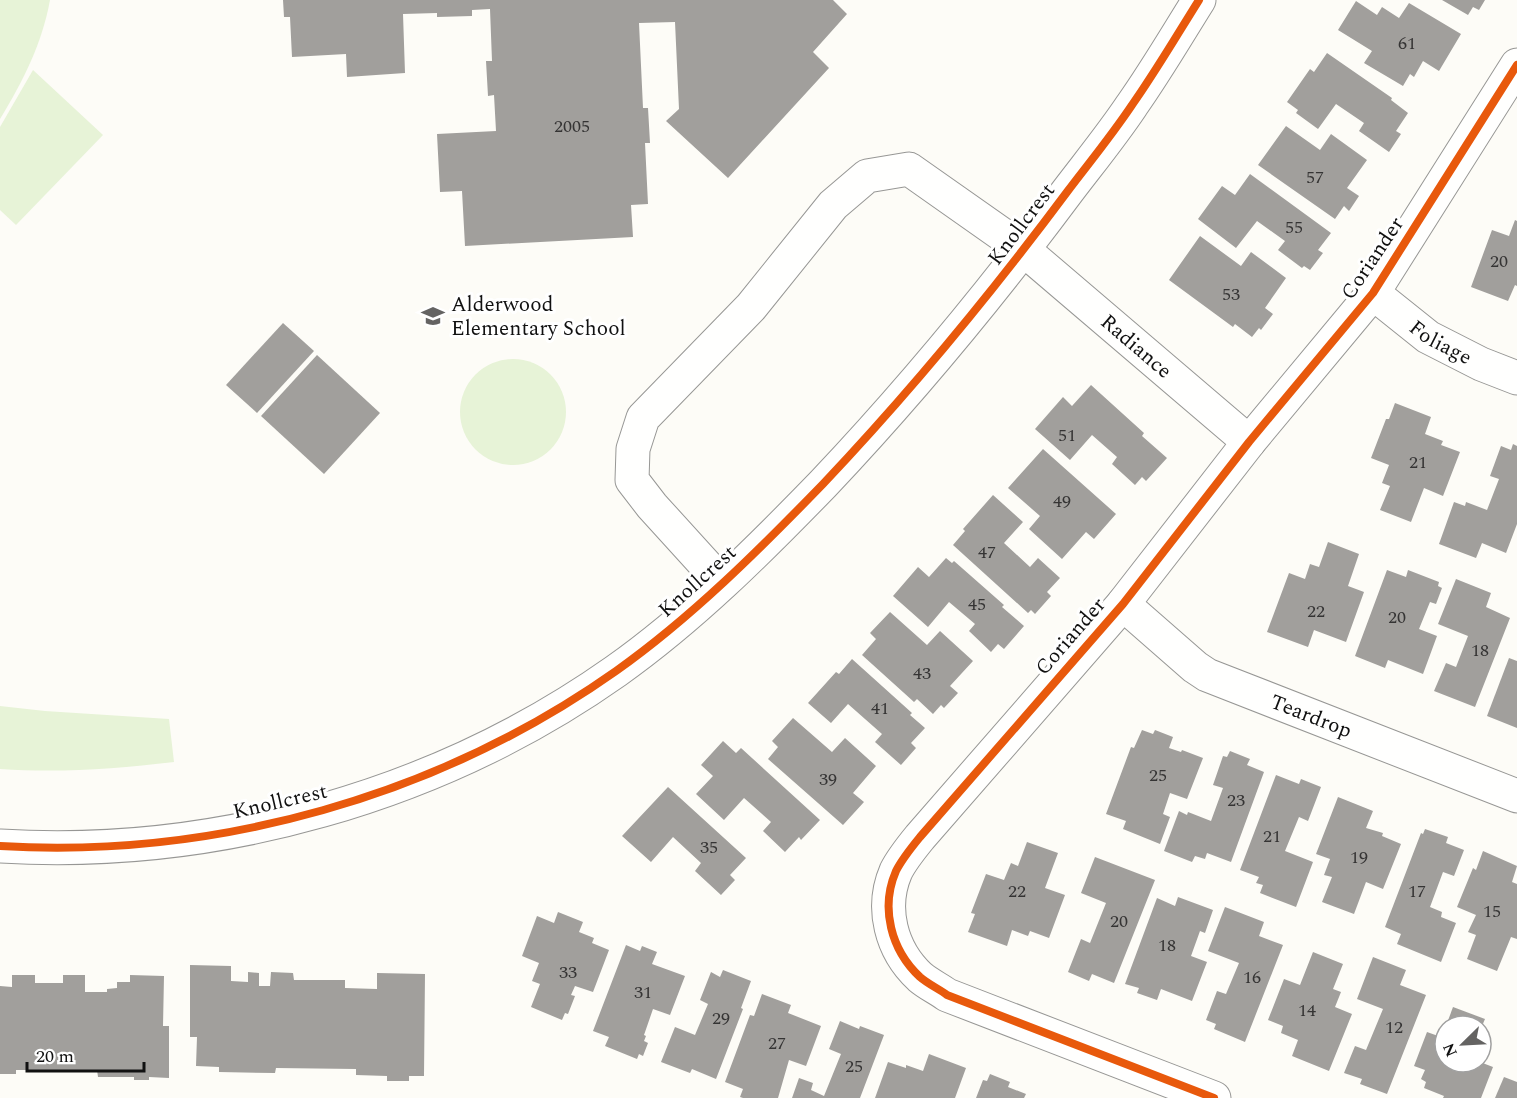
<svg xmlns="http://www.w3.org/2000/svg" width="1517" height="1098" font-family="Spectral,serif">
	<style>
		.green { fill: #e7f3d7 }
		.building { fill: #a19f9c }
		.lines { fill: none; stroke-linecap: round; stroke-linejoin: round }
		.minor-casing { stroke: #979795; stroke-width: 35 }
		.minor { stroke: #fffffe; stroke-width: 33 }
		.cycleway-casing { stroke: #fff; stroke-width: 11 }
		.cycleway { stroke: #e8590c; stroke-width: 8 }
		.labels { text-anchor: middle; stroke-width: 6; stroke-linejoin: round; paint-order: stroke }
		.number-label { font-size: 18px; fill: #353434 }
		.street-label { font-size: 21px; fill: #111; stroke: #fff }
		.poi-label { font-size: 21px; fill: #111; stroke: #fff; text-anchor: start }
	</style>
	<rect width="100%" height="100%" fill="#fdfcf7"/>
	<g class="green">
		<path d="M0 0H50C42 44 23 81 0 119Z"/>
		<path d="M33 70 103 135 16 225 0 210V127Z"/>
		<circle cx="513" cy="412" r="53"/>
		<path d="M0 706 45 711 169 719 174 762C115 769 59 773 0 769Z"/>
	</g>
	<g class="building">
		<path d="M283 0H833L847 14 813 52 829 68 728 178 666 121 679 109 675 22 639 23 643 108H648L650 143H645L648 204 631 205 633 237 465 246 462 191 440 192 437 134 496 131 494 95 488 96 486 61H492L490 9 472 10V16L437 17V13L403 14 405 73 347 77 346 54 292 57 290 17H284Z"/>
		<path d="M1442 0H1485L1479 10 1473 7 1468 15Z"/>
		<path d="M1356 1 1377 15 1382 7 1399 18 1409 3 1461 34 1439 71 1423 61 1414 77 1410 74 1403 86 1364 63 1372 51 1338 30Z"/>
		<path d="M1327 53 1392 98 1391 100 1408 113 1396 131 1401 134 1389 152 1359 131 1364 123 1336 104 1318 129 1296 113 1298 110 1287 102 1310 69 1314 72Z"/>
		<path d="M1286 126 1320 150 1331 134 1367 160 1347 188 1359 196 1349 211 1344 206 1335 219 1258 165Z"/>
		<path d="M1250 174 1331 233 1318 250 1323 253 1310 270 1304 266 1302 268 1278 250 1285 241 1257 221 1236 248 1198 219 1222 186 1235 195Z"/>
		<path d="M1515 220 1517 221V286L1515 285 1508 301 1471 287 1492 230 1509 236Z"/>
		<path d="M1200 236 1241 266 1251 252 1286 278 1265 308 1273 314 1261 330 1259 328 1252 337 1235 324 1233 327 1169 280Z"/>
		<path d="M283 323 314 351 257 413 226 385Z"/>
		<path d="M317 355 380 413 324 474 261 416Z"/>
		<path d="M1091 385 1144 433 1142 436 1167 458 1146 481 1142 477 1135 485 1112 464 1117 457 1092 435 1070 460 1035 429 1063 397 1072 406Z"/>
		<path d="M1395 403 1431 417 1425 434 1443 441 1441 445 1460 452 1443 496 1424 488 1411 522 1380 510 1390 486 1382 483 1389 465 1371 458 1386 419H1389Z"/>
		<path d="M1513 444 1517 446V524L1506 553 1482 543 1476 558 1439 544 1454 502 1465 506 1466 502 1487 510 1499 479 1490 476 1501 446 1511 450Z"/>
		<path d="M1043 449 1116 514 1094 539 1086 532 1062 559 1029 529 1040 516 1008 488Z"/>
		<path d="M993 495 1023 522 1004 543 1030 567 1038 558 1060 578 1047 592 1051 596 1035 614 1031 610 1028 613 953 545 965 531 963 529Z"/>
		<path d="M1328 542 1359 554 1348 586 1364 592 1346 642 1314 630 1308 647 1267 632 1289 573 1305 579 1310 564 1319 567Z"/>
		<path d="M946 558 952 563 954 561 1004 605 1002 607 1024 626 1004 649 998 644 991 652 969 631 975 624 949 602 928 627 893 596 918 567 929 577Z"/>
		<path d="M1387 570 1406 577 1408 570 1439 582 1438 586 1442 588 1436 604 1430 602 1419 629 1437 636 1423 674 1388 660 1385 668 1355 656Z"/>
		<path d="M1456 579 1491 593 1486 607 1510 618 1475 707 1434 691 1446 663 1456 667 1468 636 1438 624Z"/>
		<path d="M890 612 927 645 940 631 973 661 950 686 958 693 944 708 941 705 933 714 917 699 914 702 862 655 876 639 870 633Z"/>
		<path d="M1509 658 1517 661V728L1487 716Z"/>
		<path d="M852 659 912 713 910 715 925 728 911 743 916 748 901 765 875 742 882 734 848 704 831 723 808 703 836 672 839 674Z"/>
		<path d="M793 718 832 752 845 738 876 766 853 793 864 802 843 825 768 759 778 747 772 741Z"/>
		<path d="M1142 730 1153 734 1155 730 1173 737 1169 748 1181 752 1182 750 1203 758 1187 799 1170 793 1163 814 1170 817 1160 844 1123 829 1126 821 1106 814 1131 747 1134 748Z"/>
		<path d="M723 741 736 753 741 748 820 820 801 840 799 837 785 852 763 831 771 822 744 798 724 820 696 794 713 776 701 765Z"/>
		<path d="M1230 751 1250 759 1247 765 1264 772 1231 862 1207 853 1205 859 1195 856 1192 862 1164 851 1179 811 1187 815 1188 812 1211 821 1223 788 1213 785 1223 756 1227 757Z"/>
		<path d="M1276 775 1299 784 1301 779 1321 787 1308 821 1299 817 1285 851 1313 862 1296 907 1260 893 1263 885 1256 883 1259 877 1240 870Z"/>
		<path d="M668 787 746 858 730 875 735 880 721 895 695 871 701 863 673 837 651 862 622 836Z"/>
		<path d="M1338 797 1373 811 1366 828 1383 833 1382 836 1401 844 1383 889 1366 882 1354 914 1322 902 1332 877 1324 875 1330 859 1316 854Z"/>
		<path d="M1425 829 1448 837 1446 843 1464 850 1454 876 1443 872 1430 907 1442 912 1441 917 1456 923 1441 962 1397 944 1401 934 1385 927 1421 833 1423 834Z"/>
		<path d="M1027 842 1058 853 1045 888 1065 895 1049 938 1030 931 1028 936 1012 930 1007 946 968 932 975 914 971 913 986 874 1004 880 1011 863 1018 866Z"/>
		<path d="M1483 851 1517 866 1512 882 1517 884V939L1511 937 1497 971 1467 959 1476 935 1468 932 1476 915 1457 907 1473 868 1476 870Z"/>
		<path d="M1095 857 1155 880 1114 983 1092 974 1089 981 1068 972 1081 939 1090 943 1106 903 1081 893Z"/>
		<path d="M1178 897 1213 910 1205 933 1200 931 1191 956 1207 962 1192 1001 1161 989 1157 1000 1137 993 1139 988 1125 984 1157 898 1175 906Z"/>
		<path d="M1225 907 1264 922 1259 936 1283 945 1245 1042 1214 1029 1216 1024 1206 1020 1217 991 1226 994 1239 963 1208 951Z"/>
		<path d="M558 912 583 922 579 932 594 938 592 943 609 950 593 992 575 986 571 995 575 996 568 1014 565 1013 562 1020 531 1007 540 984 532 981 539 963 522 956 537 916 554 923Z"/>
		<path d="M626 945 640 951 642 946 657 952 652 964 685 976 670 1015 653 1009 644 1035 646 1036 644 1041 648 1043 643 1056 639 1054 637 1059 605 1046 609 1037 593 1031Z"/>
		<path d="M1313 952 1343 964 1333 989 1341 992 1335 1007 1352 1014 1329 1071 1292 1056 1298 1040 1281 1033 1283 1026 1268 1020 1284 979 1300 985Z"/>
		<path d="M1373 957 1406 970 1400 985 1426 995 1387 1094 1360 1084 1362 1079 1344 1073 1355 1046 1366 1050 1383 1009 1357 999Z"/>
		<path d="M190 965 231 966V981L248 982V972L259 973V986H270L271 972 293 973 294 980H345V988L377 989V973L425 974 424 1076H409V1081H387V1076L356 1075V1069L276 1068 275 1073 219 1072V1067L196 1066 197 1037H190Z"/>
		<path d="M723 970 751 981 741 1008 743 1009 716 1079 692 1069 690 1073 661 1062 675 1027 695 1035 708 1004 700 1000 711 972 720 977Z"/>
		<path d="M12 975H35V983H63V975H85V992H107V989L117 988V982H130V975L164 976 163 1026H169V1078L149 1077V1080H134V1077H98L97 1070H16V1074H0V986L12 987Z"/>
		<path d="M762 994 791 1005 788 1013 821 1026 806 1066 789 1060 778 1098H743L740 1097 743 1089 725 1082 750 1015 754 1016Z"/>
		<path d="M1453 1007 1485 1019 1482 1026H1446Z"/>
		<path d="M840 1021 859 1029 860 1026 884 1035 860 1098H792L799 1078 813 1083 811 1090 824 1096 841 1054 829 1049Z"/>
		<path d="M1445 1028V1062H1480L1493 1067 1481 1098H1443L1444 1096 1424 1088 1426 1082 1421 1079 1425 1070 1414 1066 1427 1032 1441 1037Z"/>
		<path d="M929 1054 966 1068 955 1098H875L888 1062 906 1068V1065L923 1071Z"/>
		<path d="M990 1074 1010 1082 1008 1087 1026 1094 1024 1098H976L983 1080 987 1081Z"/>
		<path d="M1504 1077 1517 1082V1098H1495Z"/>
	</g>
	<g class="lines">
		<g class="minor-casing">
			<g id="minor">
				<path id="s1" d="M1373 293 1428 337 1481 364 1517 378"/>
				<path id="s2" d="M722 583 652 506 632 480 633 449 643 418 751 307 833 205 867 176 909 169 1024 250 1249 442"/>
				<path id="s3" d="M1123 604 1195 667 1207 675 1517 796"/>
				<path d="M0 846C216 859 439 796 616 671 692 617 759 550 823 484 911 391 991 294 1067 192 1089 163 1112 135 1132 105 1156 71 1177 35 1199 0"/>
				<path d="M1214 1098 947 995C939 989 928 984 920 977 891 950 880 908 896 871 902 859 911 848 920 837L1123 604 1249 442 1373 293 1517 65"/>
			</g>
		</g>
		<use href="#minor" class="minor"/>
		<g class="cycleway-casing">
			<g id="cycleway">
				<path d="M0 846C216 859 439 796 616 671 692 617 759 550 823 484 911 391 991 294 1067 192 1089 163 1112 135 1132 105 1156 71 1177 35 1199 0"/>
				<path d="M1214 1098 947 995C939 989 928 984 920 977 891 950 880 908 896 871 902 859 911 848 920 837L1123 604 1249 442 1373 293 1517 65"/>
			</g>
		</g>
		<use href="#cycleway" class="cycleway"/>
	</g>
	<defs>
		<g id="school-bare" transform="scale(1.8)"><path d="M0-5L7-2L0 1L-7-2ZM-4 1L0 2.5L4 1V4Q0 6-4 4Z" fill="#646362" stroke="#fff" stroke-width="2.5" paint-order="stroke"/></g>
	</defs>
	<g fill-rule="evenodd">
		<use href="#school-bare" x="433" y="316"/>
	</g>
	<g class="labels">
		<g class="number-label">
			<text x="1407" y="49">61</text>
			<text x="572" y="132">2005</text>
			<text x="1315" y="183">57</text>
			<text x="1294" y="233">55</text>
			<text x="1499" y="267">20</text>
			<text x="1231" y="300">53</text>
			<text x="1067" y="441">51</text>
			<text x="1418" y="468">21</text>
			<text x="1062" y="507">49</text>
			<text x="987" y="558">47</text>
			<text x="977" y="610">45</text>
			<text x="1316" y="617">22</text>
			<text x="1397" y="623">20</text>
			<text x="1480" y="656">18</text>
			<text x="922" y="679">43</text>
			<text x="880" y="714">41</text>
			<text x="1158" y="781">25</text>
			<text x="828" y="785">39</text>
			<text x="1236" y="806">23</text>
			<text x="1272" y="842">21</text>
			<text x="709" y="853">35</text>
			<text x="1359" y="863">19</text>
			<text x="1017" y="897">22</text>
			<text x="1417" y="897">17</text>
			<text x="1492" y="917">15</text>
			<text x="1119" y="927">20</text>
			<text x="1167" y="951">18</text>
			<text x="568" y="978">33</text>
			<text x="1252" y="983">16</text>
			<text x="643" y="998">31</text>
			<text x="1307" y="1016">14</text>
			<text x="721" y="1024">29</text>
			<text x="1394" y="1033">12</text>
			<text x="777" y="1049">27</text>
			<text x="854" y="1072">25</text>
		</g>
		<g class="street-label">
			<text transform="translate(1021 224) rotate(-53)" y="7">Knollcrest</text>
			<text transform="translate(1372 258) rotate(-56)" y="7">Coriander</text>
			<text dy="7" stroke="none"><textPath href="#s1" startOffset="84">Foliage</textPath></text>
			<text dy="7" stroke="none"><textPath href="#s2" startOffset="862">Radiance</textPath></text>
			<text transform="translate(697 581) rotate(-42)" y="7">Knollcrest</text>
			<text transform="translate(1070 636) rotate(-49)" y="7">Coriander</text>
			<text dy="7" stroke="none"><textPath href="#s3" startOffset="222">Teardrop</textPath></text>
			<text transform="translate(280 801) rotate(-13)" y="7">Knollcrest</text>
		</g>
		<g class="poi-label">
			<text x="451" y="311">Alderwood<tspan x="451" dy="24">Elementary School</tspan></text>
		</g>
	</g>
	<g transform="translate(1463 1044) rotate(246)"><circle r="28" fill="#ffffff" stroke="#a0a0a0" stroke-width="1.5"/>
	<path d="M0-4.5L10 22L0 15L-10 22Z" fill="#646362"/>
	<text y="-9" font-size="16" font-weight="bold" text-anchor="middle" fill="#111111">N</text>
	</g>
	<path d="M27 1062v9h117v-9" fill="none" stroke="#111111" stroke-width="3"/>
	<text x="36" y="1062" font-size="18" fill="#111111" stroke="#ffffff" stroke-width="4.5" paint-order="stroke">20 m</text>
</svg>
